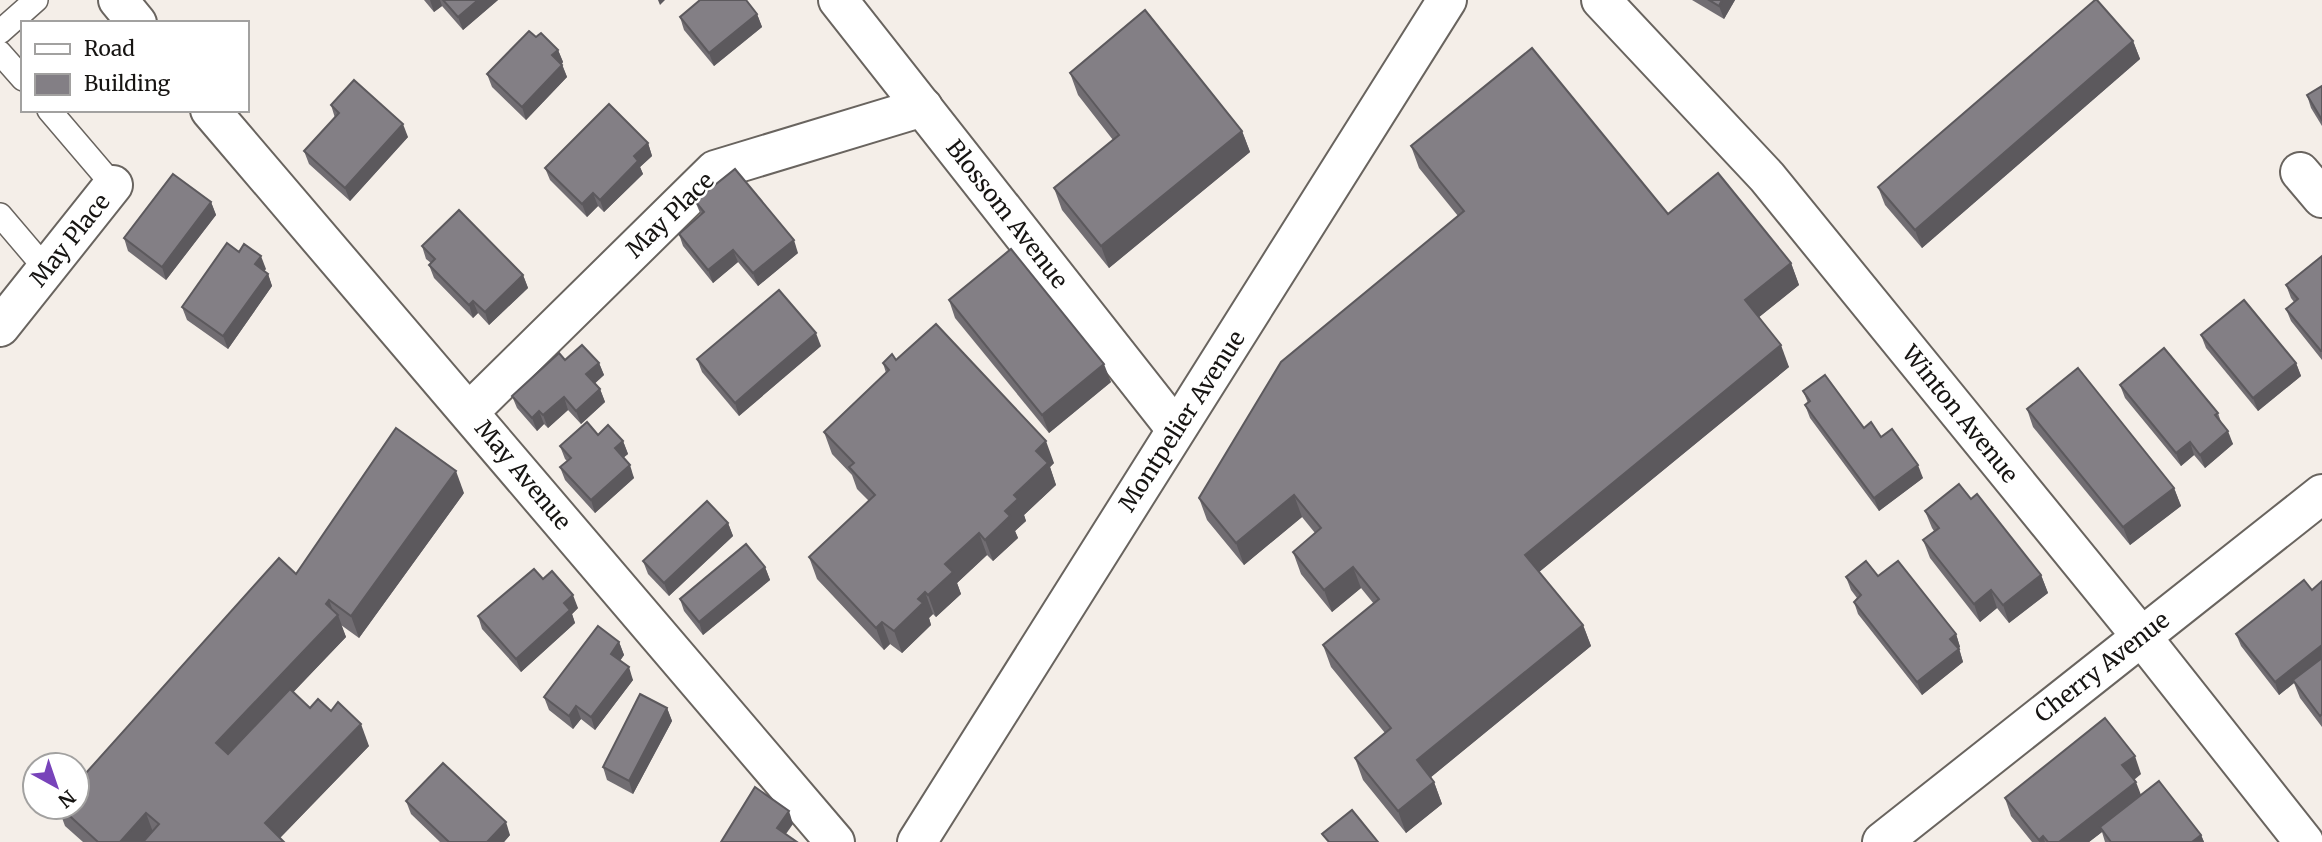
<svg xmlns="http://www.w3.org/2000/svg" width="2322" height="842" font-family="Merriweather,serif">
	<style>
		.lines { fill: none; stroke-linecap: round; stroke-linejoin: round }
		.service-casing { stroke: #69645f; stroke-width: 26 }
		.minor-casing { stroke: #69645f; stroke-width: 42 }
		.tertiary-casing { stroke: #69645f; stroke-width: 42 }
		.service { stroke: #fff; stroke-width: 23 }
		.minor { stroke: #fff; stroke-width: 38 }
		.tertiary { stroke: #fff; stroke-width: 38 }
		.wall { fill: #716d72 }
		.shaded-wall { fill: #5c595d }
		.building { fill: #837f85; stroke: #5c595d; stroke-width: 2 }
		.labels { text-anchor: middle; stroke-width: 5; stroke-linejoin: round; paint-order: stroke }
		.street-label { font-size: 23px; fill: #161412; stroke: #fff }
	</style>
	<rect width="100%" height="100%" fill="#f4eee8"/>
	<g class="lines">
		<g class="service-casing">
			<g id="service">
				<path d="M0 32 36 0"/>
				<path d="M0 53 23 79"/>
				<path d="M49 110 113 185"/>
				<path d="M0 215 46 269"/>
			</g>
		</g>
		<g class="minor-casing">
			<g id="minor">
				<path d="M118 0 137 23"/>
				<path d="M838 0 1175 428"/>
				<path d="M1601 0 1767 177 2141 636 2304 842"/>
				<path d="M210 110 835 842"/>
				<path d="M2300 172 2322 198"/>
				<path d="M0 327 113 185"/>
				<path d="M470 411 715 170 923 107"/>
				<path d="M1882 842 2322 494"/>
			</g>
		</g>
		<g class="tertiary-casing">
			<path id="tertiary" d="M917 842 1447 0"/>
		</g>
		<use href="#service" class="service"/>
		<use href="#minor" class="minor"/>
		<use href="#tertiary" class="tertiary"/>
	</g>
	<g class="wall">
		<path d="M424 0H498L463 30 442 6 434 12Z"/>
		<path d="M1692 0H1735L1724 19Z"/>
		<path d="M757 14 762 27 714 66 684 30 680 17Z"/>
		<path d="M536 37 558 50 563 62 562 64 567 77 526 120 492 87 487 74Z"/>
		<path d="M2133 41 2140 59 1922 248 1885 205 1878 187Z"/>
		<path d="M1070 73 1242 131 1250 152 1109 268 1062 210 1054 188 1113 140 1078 95Z"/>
		<path d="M2322 86V126L2311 108 2307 95Z"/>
		<path d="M331 105 408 137 350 201 309 164 304 151 335 118Z"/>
		<path d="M648 143 652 156 640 167 643 174 604 212 598 206 587 217 550 180 545 168Z"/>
		<path d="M1411 146 1668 214 1791 263 1799 285 1759 317 1789 367 1539 572 1583 625 1591 646 1431 777 1434 782 1442 804 1406 833 1363 780 1355 758 1385 733 1331 667 1323 645 1374 604 1361 588 1332 612 1301 574 1293 552 1315 533 1302 517 1244 565 1207 520 1199 498 1458 216 1419 168Z"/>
		<path d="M695 201 798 253 758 286 738 262 713 283 683 246 679 234 701 215Z"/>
		<path d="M211 202 216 215 166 280 128 251 124 238Z"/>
		<path d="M422 246 523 275 528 288 489 325 478 313 473 318 434 278 429 265 431 263 426 259Z"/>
		<path d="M2322 256V360L2291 321 2286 309 2294 302 2291 298 2286 285Z"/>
		<path d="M266 269 264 271 268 274 272 286 228 349 187 320 182 307Z"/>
		<path d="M949 300 1111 382 1049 433 955 318Z"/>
		<path d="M2201 335 2296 363 2301 376 2258 411 2206 348Z"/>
		<path d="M821 346 739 416 702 372 697 359Z"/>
		<path d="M565 360 599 363 604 375 595 383 600 389 605 402 581 424 568 410 548 428 544 424 537 431 517 408 512 396Z"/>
		<path d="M896 360 1054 463 1050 467 1056 485 1024 515 1026 521 1015 531 1018 538 993 561 987 555 957 583 961 594 936 617 933 614 929 618 931 625 902 653 890 644 884 650 817 579 809 557 869 501 857 489 852 475 832 454 824 432 886 373 883 363Z"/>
		<path d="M2120 385 2218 413 2221 422 2233 444 2205 468 2194 455 2181 466 2125 398Z"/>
		<path d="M1803 391 1864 428 1881 437 1923 478 1879 511 1810 418 1805 405 1808 403Z"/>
		<path d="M2027 409 2174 488 2181 506 2130 545 2033 427Z"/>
		<path d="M598 435 623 441 628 454 623 458 634 478 595 513 565 480 560 467 567 461 565 459 560 446Z"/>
		<path d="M464 493 359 638 341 625 346 637 293 692 310 708 369 746 280 838 284 842H83L65 826 58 807H77L296 574Z"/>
		<path d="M1971 499 2041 575 2048 593 2009 623 1997 608 1980 622 1930 558 1923 540 1934 531 1932 528 1925 511Z"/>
		<path d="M728 523 733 536 669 596 648 574 643 561Z"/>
		<path d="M765 567 770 580 703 635 684 611 680 599Z"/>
		<path d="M1878 576 1956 634 1960 647 1959 648 1963 662 1922 695 1858 614 1854 602 1857 598 1851 590 1846 577Z"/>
		<path d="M543 579 578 608 572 614 575 623 521 672 482 629 478 616Z"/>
		<path d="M2322 581V727L2300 698 2294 683 2279 695 2241 646 2236 634 2312 590Z"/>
		<path d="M619 642 624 655 620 661 633 680 595 730 581 719 573 729 549 710 544 697Z"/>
		<path d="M667 708 672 721 633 794 607 780 603 767Z"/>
		<path d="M2141 774 2134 780 2140 795 2201 835 2204 842H2105L2102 832 2089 842H2032L2011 816 2005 798Z"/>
		<path d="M406 801 510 835 504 842H440L411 814Z"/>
	</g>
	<g class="shaded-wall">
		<path d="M430 0H440L442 6 434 12Z"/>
		<path d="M478 0H498L463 30 458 17Z"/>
		<path d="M658 0H665L660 5Z"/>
		<path d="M1722 0H1735L1724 19 1719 6Z"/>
		<path d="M757 14 762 27 714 66 709 53Z"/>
		<path d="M2133 41 2140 59 1922 248 1915 230Z"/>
		<path d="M558 50 563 62 557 68 552 55Z"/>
		<path d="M562 65 567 77 526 120 522 107Z"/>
		<path d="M403 124 408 137 350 201 345 188Z"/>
		<path d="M1242 131 1250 152 1109 268 1101 246Z"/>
		<path d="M648 143 652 156 640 167 643 174 604 212 600 200 634 156Z"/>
		<path d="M593 193 598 206 587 217 582 204Z"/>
		<path d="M211 202 216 215 166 280 162 267Z"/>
		<path d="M794 240 798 253 758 286 753 273Z"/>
		<path d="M733 250 738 262 713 283 708 270Z"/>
		<path d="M261 256 266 269 259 277 255 264Z"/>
		<path d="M1791 263 1799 285 1753 322 1745 300Z"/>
		<path d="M268 274 272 286 228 349 223 336Z"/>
		<path d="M523 275 528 288 489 325 485 312Z"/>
		<path d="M473 301 478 313 473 318 469 305Z"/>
		<path d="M816 333 821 346 739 416 735 403Z"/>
		<path d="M1781 345 1789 367 1533 577 1525 555Z"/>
		<path d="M599 363 604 375 591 387 586 374Z"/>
		<path d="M2296 363 2301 376 2258 411 2253 398Z"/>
		<path d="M1104 364 1111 382 1049 433 1042 415Z"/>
		<path d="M600 389 605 402 581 424 576 411Z"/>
		<path d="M564 397 568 410 548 428 543 415Z"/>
		<path d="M539 411 544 424 537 431 532 418Z"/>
		<path d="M2228 431 2233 444 2205 468 2200 455Z"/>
		<path d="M623 441 628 454 619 461 615 448Z"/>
		<path d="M1046 441 1054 463 1050 467 1056 485 1024 515 1026 521 1015 531 1018 538 993 561 985 540 1005 511 1036 451Z"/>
		<path d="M2190 442 2194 455 2181 466 2176 453Z"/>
		<path d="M630 465 634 478 595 513 591 500Z"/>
		<path d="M1918 465 1923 478 1879 511 1874 498Z"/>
		<path d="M456 471 464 493 359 638 351 616Z"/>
		<path d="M2174 488 2181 506 2130 545 2123 527Z"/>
		<path d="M1294 495 1302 517 1244 565 1236 543Z"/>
		<path d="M728 523 733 536 669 596 664 583Z"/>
		<path d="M979 533 987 555 957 583 961 594 936 617 928 595 945 564Z"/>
		<path d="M765 567 770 580 703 635 699 622Z"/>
		<path d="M1353 567 1361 588 1332 612 1324 590Z"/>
		<path d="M2041 575 2048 593 2009 623 2003 605Z"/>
		<path d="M1991 590 1997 608 1980 622 1974 604Z"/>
		<path d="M925 592 933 614 929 618 931 625 902 653 894 631 918 599Z"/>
		<path d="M573 595 578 608 572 614 575 623 521 672 516 659 564 603Z"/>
		<path d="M329 600 335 617 338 615 346 637 224 765 216 743Z"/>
		<path d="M882 622 890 644 884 650 876 628Z"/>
		<path d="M1583 625 1591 646 1425 782 1417 760Z"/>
		<path d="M1956 634 1960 647 1955 651 1950 639Z"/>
		<path d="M619 642 624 655 615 667 611 654Z"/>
		<path d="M2322 645V661L2293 680 2294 683 2279 695 2275 682Z"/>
		<path d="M1959 649 1963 662 1922 695 1917 682Z"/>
		<path d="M629 667 633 680 595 730 591 717Z"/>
		<path d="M576 706 581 719 573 729 569 716Z"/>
		<path d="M667 708 672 721 633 794 629 781Z"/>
		<path d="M361 724 369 746 276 842 265 823Z"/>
		<path d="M2135 756 2141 774 2129 783 2122 765Z"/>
		<path d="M1434 782 1442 804 1406 833 1398 811Z"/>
		<path d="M2136 782 2143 800 2100 827 2102 832 2089 842H2059Z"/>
		<path d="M789 811 793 824 781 841 777 828Z"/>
		<path d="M146 813 154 835 147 842H120Z"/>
		<path d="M506 822 510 835 504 842H487Z"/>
		<path d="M2201 835 2204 842H2192Z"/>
		<path d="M2043 836 2045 842H2039V840Z"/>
	</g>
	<g class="building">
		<path d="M443 0H478L458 17Z"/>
		<path d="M700 0H746L757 14 709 53 680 17Z"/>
		<path d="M1709 0H1722L1719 6Z"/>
		<path d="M2095 0H2097L2133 41 1915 230 1878 187Z"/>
		<path d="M1145 10 1242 131 1101 246 1054 188 1119 135 1070 73Z"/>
		<path d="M529 31 536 37 541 33 558 50 552 55 562 65 522 107 487 74Z"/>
		<path d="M1532 48 1668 214 1718 173 1791 263 1745 300 1781 345 1525 555 1583 625 1417 760 1434 782 1398 811 1355 758 1391 728 1323 645 1379 599 1353 567 1324 590 1293 552 1321 528 1294 495 1236 543 1199 498 1281 362 1464 211 1411 146Z"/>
		<path d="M354 80 403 124 345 188 304 151 339 113 331 105Z"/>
		<path d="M2322 86V120L2307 95Z"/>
		<path d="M609 104 648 143 634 156 638 161 600 200 593 193 582 204 545 168Z"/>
		<path d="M735 169 794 240 753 273 733 250 708 270 679 234 704 212 695 201Z"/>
		<path d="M173 174 211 202 162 267 124 238Z"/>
		<path d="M459 210 523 275 485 312 473 301 469 305 429 265 435 259 422 246Z"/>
		<path d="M227 243 239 252 244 244 261 256 255 264 268 274 223 336 182 307Z"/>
		<path d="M1011 249 1104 364 1042 415 949 300Z"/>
		<path d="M2322 256V351H2321L2286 309 2298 299 2286 285Z"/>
		<path d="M779 290 816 333 735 403 697 359Z"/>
		<path d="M2244 300 2296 363 2253 398 2201 335Z"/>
		<path d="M936 324 1046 441 1036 451 1048 463 1014 495 1018 499 1005 511 1010 516 985 540 979 533 945 564 953 572 928 595 925 592 918 599 923 603 894 631 882 622 876 628 809 557 875 495 849 467 854 463 824 432 889 370 883 363 892 354 896 360Z"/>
		<path d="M582 345 599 363 586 374 600 389 576 411 564 397 543 415 539 411 532 418 512 396 559 353 565 360Z"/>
		<path d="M2164 348 2218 413 2215 415 2228 431 2200 455 2190 442 2176 453 2120 385Z"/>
		<path d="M2078 368 2174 488 2123 527 2027 409Z"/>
		<path d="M1825 375 1864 428 1871 422 1881 437 1892 429 1918 465 1874 498 1805 405 1810 401 1803 391Z"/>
		<path d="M587 422 598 435 608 425 623 441 615 448 630 465 591 500 560 467 571 458 560 446Z"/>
		<path d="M396 428 456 471 351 616 329 600 326 604 338 615 216 743 228 754 290 689 310 708 318 699 331 711 338 702 361 724 265 823 284 842H143L159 824 146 813 120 842H98L60 807H77V783L279 558 296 574Z"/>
		<path d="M1959 484 1971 499 1977 494 2041 575 2003 605 1991 590 1974 604 1923 540 1939 528 1925 511Z"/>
		<path d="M707 501 728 523 664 583 643 561Z"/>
		<path d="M746 544 765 567 699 622 680 599Z"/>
		<path d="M1866 561 1878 576 1898 561 1956 634 1950 639 1959 649 1917 682 1854 602 1861 595 1846 577Z"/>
		<path d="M534 569 543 579 552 571 573 595 564 603 570 610 516 659 478 616Z"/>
		<path d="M2304 580 2312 590 2322 581V645L2275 682 2236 634Z"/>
		<path d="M598 626 619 642 611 654 629 667 591 717 576 706 569 716 544 697Z"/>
		<path d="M2322 658V714L2320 716 2293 680Z"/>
		<path d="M640 694 667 708 629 781 603 767Z"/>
		<path d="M2105 718 2135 756 2122 765 2136 782 2059 842H2048L2043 836 2039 840 2005 798Z"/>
		<path d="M443 763 506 822 487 842H449L406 801Z"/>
		<path d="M2159 781 2201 835 2192 842H2111L2100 827Z"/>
		<path d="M755 787 789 811 777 828 797 842H721Z"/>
		<path d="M1352 810 1378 842H1329L1322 834Z"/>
	</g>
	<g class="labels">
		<g class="street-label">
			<text transform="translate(1007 214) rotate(52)" y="8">Blossom Avenue</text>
			<text transform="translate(670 215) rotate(-44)" y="8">May Place</text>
			<text transform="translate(70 240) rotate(-51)" y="8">May Place</text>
			<text transform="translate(1960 414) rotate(51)" y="8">Winton Avenue</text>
			<text transform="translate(1182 421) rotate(-57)" y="8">Montpelier Avenue</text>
			<text transform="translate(523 475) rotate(50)" y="8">May Avenue</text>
			<text transform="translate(2102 667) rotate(-38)" y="8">Cherry Avenue</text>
		</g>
	</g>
	<rect x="21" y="21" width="228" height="91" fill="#ffffff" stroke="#a2a1a0" stroke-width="2"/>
	<rect x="35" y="44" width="35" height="10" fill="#ffffff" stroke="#a2a1a0" stroke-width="2"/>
	<text x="84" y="56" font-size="21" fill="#161412">Road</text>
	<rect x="35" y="74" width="35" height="21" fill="#837f85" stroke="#a2a1a0" stroke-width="2"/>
	<text x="84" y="91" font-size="21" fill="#161412">Building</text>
	<g transform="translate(56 786) rotate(140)"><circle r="33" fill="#ffffff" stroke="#a2a1a0" stroke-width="2"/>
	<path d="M0-5L12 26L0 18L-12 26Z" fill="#7843ba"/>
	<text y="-10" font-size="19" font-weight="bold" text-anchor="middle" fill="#161412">N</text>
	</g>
</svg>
